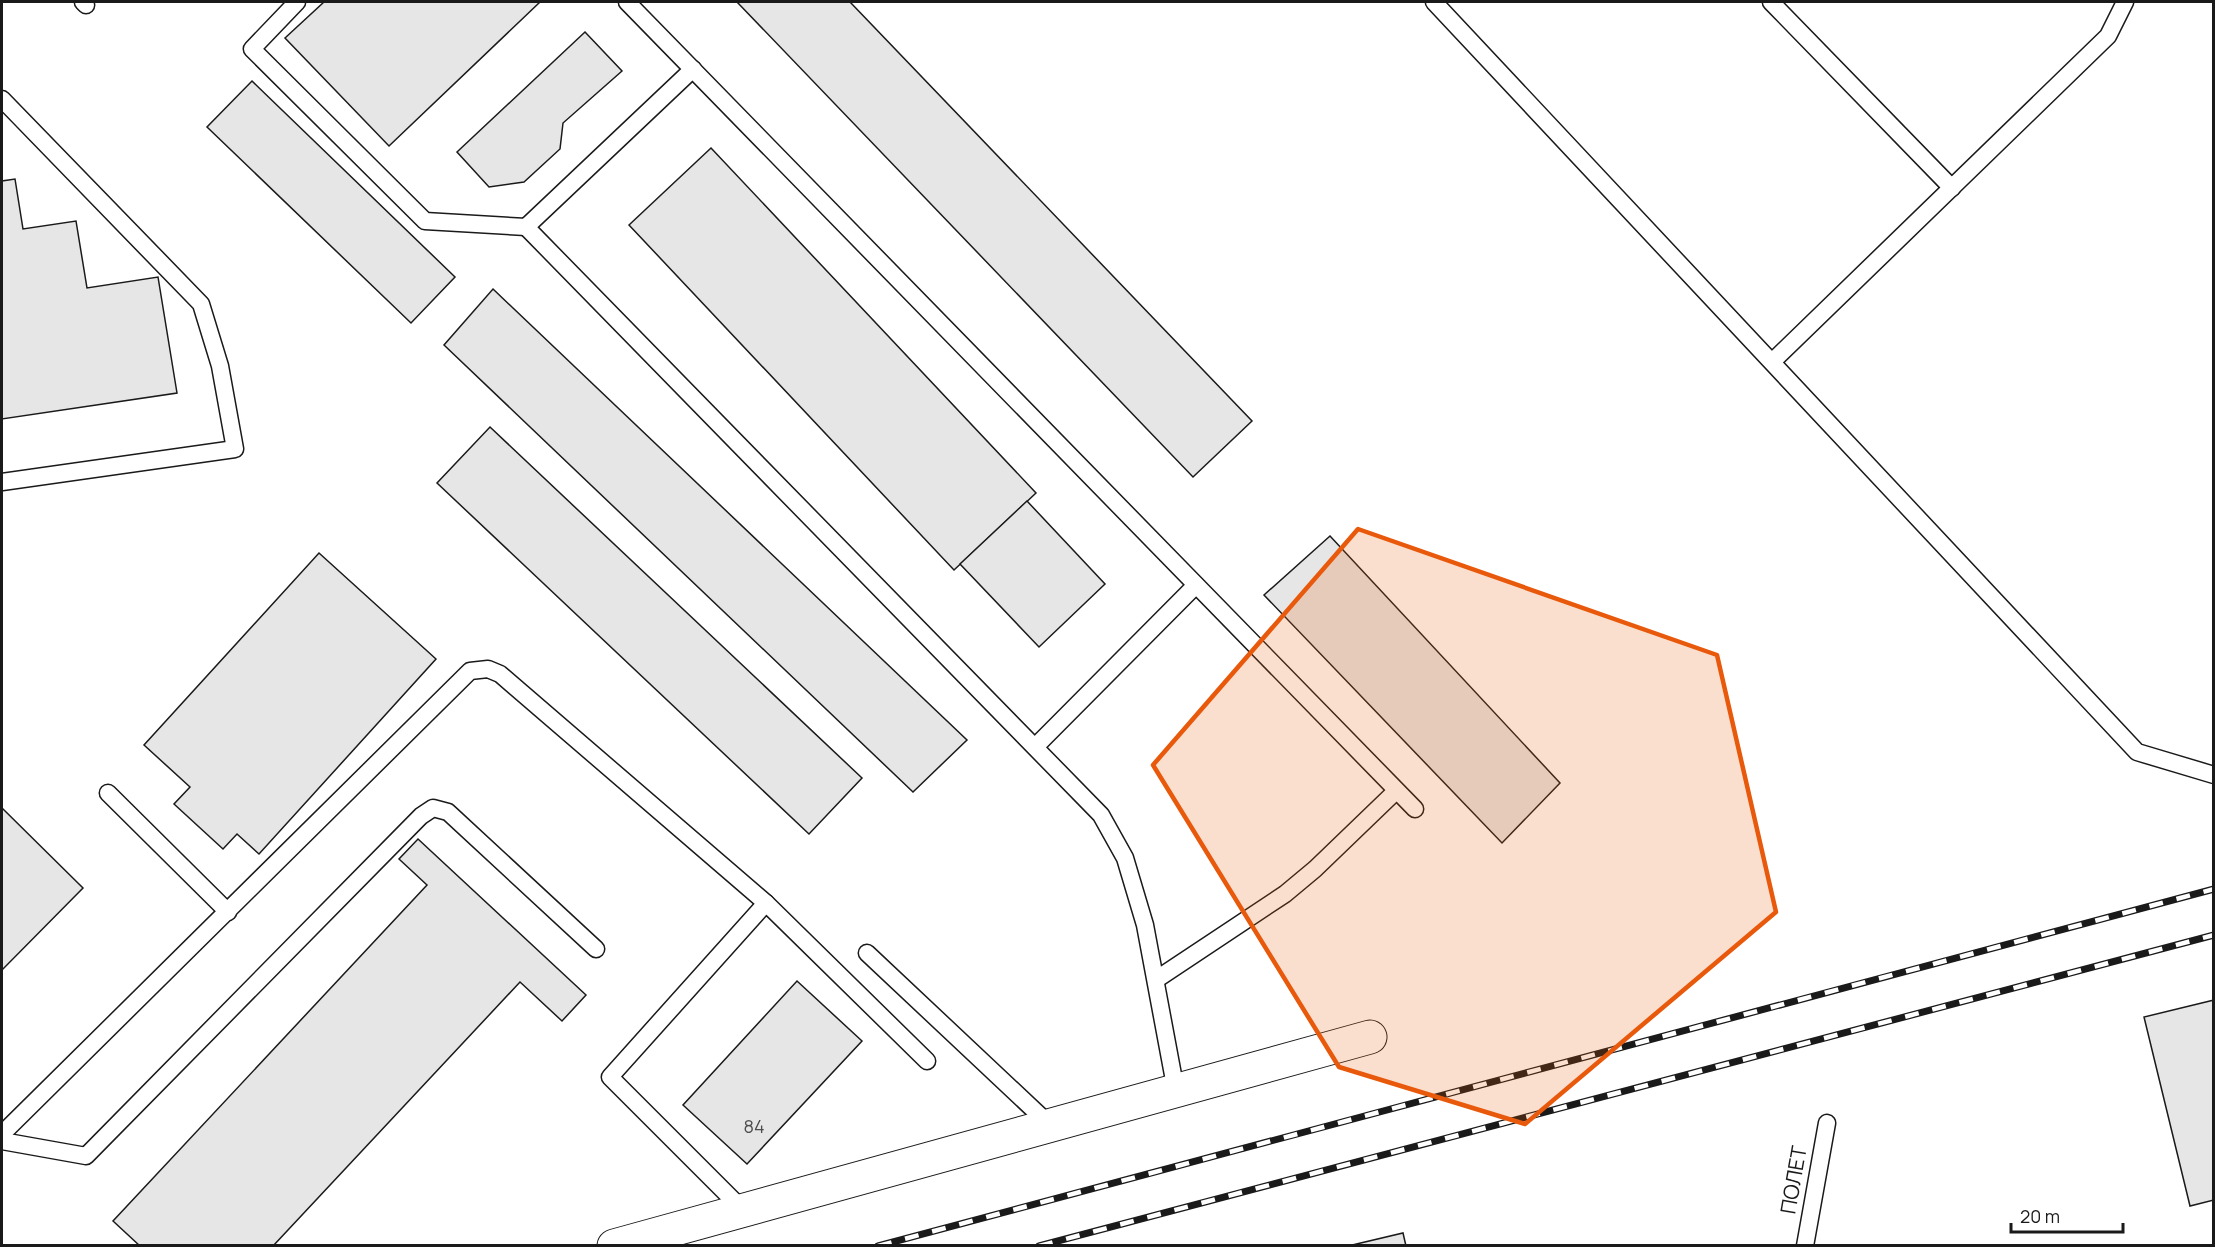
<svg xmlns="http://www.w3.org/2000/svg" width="2215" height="1247" font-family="Manrope,sans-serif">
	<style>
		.building { fill: #e6e6e6; stroke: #1a1a1a; stroke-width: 1.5 }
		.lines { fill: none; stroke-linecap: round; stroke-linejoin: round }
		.service-casing { stroke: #1a1a1a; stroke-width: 19 }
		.minor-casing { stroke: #1a1a1a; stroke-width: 35 }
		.service { stroke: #fff; stroke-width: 16 }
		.minor { stroke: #fff; stroke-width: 33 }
		.rail-casing { stroke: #1a1a1a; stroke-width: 7 }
		.rail { stroke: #fff; stroke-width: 4.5; stroke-dasharray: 14; stroke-linecap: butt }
		.marked { fill: #e8590c; fill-opacity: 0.2; stroke: #e8590c; stroke-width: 4.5; stroke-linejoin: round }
		.labels { text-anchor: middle; stroke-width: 4.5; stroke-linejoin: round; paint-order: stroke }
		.number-label { font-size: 18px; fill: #4d4d4d }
		.street-label { font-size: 21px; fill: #1a1a1a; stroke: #fff }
	</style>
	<rect width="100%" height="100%" fill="#fff"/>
	<g class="building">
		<path d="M324 2H540L389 146 285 38Z"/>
		<path d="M737 2H850L1252 421 1193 477Z"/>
		<path d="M585 32 622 71 563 123 560 149 524 182 489 187 457 152Z"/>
		<path d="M252 81 455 277 411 323 207 127Z"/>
		<path d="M711 148 1036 493 954 570 629 225Z"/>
		<path d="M15 179 23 229 76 221 87 288 158 277 177 393 2 419V181Z"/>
		<path d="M493 289 967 740 913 792 444 345Z"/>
		<path d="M490 427 862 778 809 834 437 483Z"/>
		<path d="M1027 501 1105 584 1039 647 960 564Z"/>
		<path d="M1330 536 1560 783 1502 843 1264 595Z"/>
		<path d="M319 553 436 659 259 854 237 834 223 849 174 804 190 787 144 745Z"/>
		<path d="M2 808 83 888 2 970Z"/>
		<path d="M418 839 586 995 562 1021 520 982 273 1246H140L113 1221 427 885 399 859Z"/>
		<path d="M797 981 862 1041 747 1164 683 1105Z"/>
		<path d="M2214 1000V1200L2190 1206 2144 1017Z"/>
		<path d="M1403 1233 1406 1246H1348Z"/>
	</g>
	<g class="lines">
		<g class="service-casing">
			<g id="service">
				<path d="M83 2 86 5"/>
				<path d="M297 2 252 49 425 221 526 227 693 69"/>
				<path d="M627 2 1415 809"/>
				<path d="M1434 2 2137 752 2214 775"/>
				<path d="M1771 2 1952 188"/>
				<path d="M2 99 201 304 220 366 235 449 2 482"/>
				<path d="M526 227 1101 815 1125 858 1145 925 1176 1091"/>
				<path d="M1772 362 2108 36 2125 2"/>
				<path d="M1035 747 1196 585"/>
				<path d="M108 793 228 912"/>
				<path d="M867 953 1051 1126"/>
				<path d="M1157 979 1285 894 1315 869 1396 791"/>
				<path d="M2 1134 470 671 488 669 500 674 766 903"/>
				<path d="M2 1141 86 1156 421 816 433 808 448 812 596 949"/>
				<path d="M743 1210 610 1077 766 903 927 1061"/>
				<path d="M1805 1246 1827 1123"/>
			</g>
		</g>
		<g class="minor-casing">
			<path id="minor" d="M614 1246 1370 1037"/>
		</g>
		<use href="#service" class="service"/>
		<use href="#minor" class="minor"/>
		<g class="rail-casing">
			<g id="rail">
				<path d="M878 1246 2214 889"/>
				<path d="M1039 1246 2214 935"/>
			</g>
		</g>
		<use href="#rail" class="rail"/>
	</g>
	<path class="marked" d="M1358 529 1717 655 1776 912 1525 1124 1339 1067 1153 765Z"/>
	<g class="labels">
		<g class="number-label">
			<text x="754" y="1133">84</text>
		</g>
		<g class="street-label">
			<text transform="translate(1794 1180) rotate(-80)" y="7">ПОЛЕТ</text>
		</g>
	</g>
	<rect width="2215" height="1247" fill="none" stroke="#1a1a1a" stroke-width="6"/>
	<path d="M2011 1223v9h112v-9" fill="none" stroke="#1a1a1a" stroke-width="3"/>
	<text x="2020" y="1223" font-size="18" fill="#1a1a1a" stroke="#ffffff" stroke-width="4.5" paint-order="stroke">20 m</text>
</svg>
